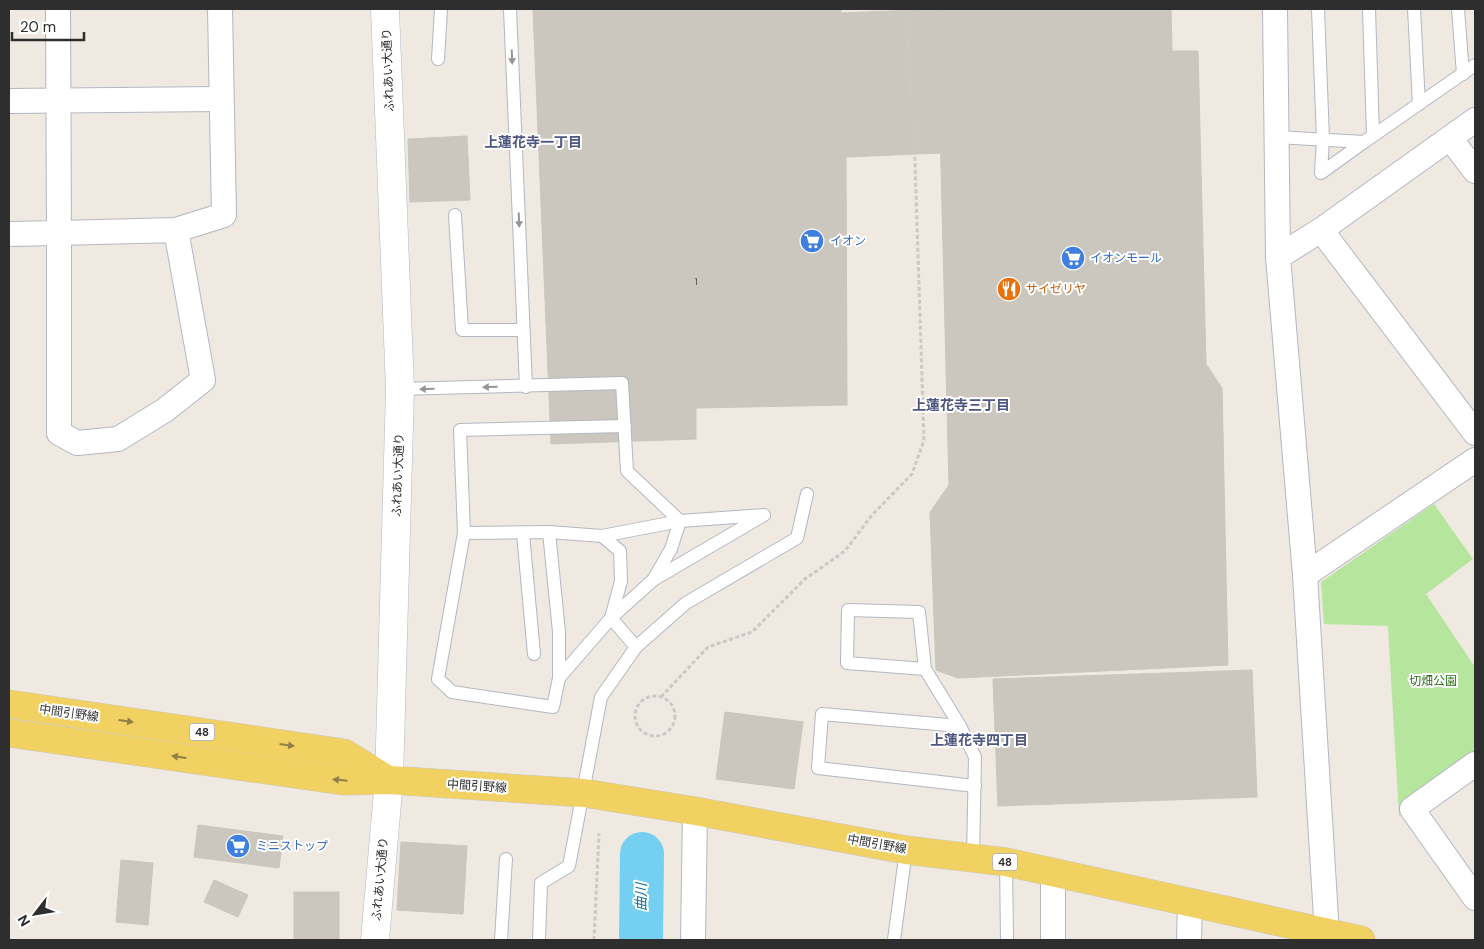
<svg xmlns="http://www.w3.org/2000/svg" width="1484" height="949" font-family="'DM Sans','Noto Sans JP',sans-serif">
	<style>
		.green { fill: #b6e59e }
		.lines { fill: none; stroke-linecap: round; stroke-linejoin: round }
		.river { stroke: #75cff0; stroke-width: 44 }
		.building { fill: #cbc7bf; stroke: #cbc5ba }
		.lane-casing { stroke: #b4b7c1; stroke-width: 14 }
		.street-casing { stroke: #b4b7c1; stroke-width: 26 }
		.secondary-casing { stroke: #b4b7c1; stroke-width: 29 }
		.primary-casing { stroke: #c9c9c9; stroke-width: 29 }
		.path { stroke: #c9c9c9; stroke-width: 3; stroke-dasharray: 4 2.5; stroke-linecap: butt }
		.lane { stroke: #fff; stroke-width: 12 }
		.street { stroke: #fff; stroke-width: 24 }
		.secondary { stroke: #fff; stroke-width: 28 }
		.primary { stroke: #f2d163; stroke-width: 28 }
		.oneway { fill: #969696 }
		.oneway2 { fill: #908048 }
		.labels { text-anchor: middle; stroke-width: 4; stroke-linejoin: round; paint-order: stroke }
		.number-label { font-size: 10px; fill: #555452 }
		.shield { fill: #fff; stroke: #6d6d6d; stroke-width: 1 }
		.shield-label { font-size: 11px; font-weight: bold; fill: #2e2e2e }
		.street-label { font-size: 12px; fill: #2e2e2e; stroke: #fff }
		.shop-label { font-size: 12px; fill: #366cbe; stroke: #fff; text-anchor: start }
		.food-label { font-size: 12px; fill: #c56008; stroke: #fff; text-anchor: start }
		.park-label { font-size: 12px; fill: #2c6e1b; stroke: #fff }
		.neighbourhood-label { font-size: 14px; font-weight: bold; fill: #4d5680; stroke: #fff }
		.water-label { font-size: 14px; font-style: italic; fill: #0d6fa3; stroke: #fff }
	</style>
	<rect width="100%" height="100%" fill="#efe9e1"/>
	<path class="green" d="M1434 504 1473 559 1426 594 1475 667V758L1399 816 1388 626 1324 624 1321 582Z"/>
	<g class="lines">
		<path class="river" d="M641 940 642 854"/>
	</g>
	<g class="building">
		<path d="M533 9H841V13L937 9 940 153 846 157 847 405 696 408V439L551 444Z"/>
		<path d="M937 9H1171L1172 51H1198L1206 364 1222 388 1228 665 958 678 936 670 930 512 949 485Z"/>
		<path d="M467 136 470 200 410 202 408 139Z"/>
		<path d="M1252 670 1257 797 998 806 993 679Z"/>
		<path d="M725 712 803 722 794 789 716 779Z"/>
		<path d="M198 825 283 836 279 868 194 857Z"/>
		<path d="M401 842 467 846 463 914 397 910Z"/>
		<path d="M121 860 153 863 148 925 116 922Z"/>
		<path d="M214 880 248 895 238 917 204 902Z"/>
		<rect x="294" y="892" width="45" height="41"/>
		<rect x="294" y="933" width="45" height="7"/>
	</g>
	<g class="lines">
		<g class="lane-casing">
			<g id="lane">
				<path d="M510 9 526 387"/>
				<path d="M1318 9 1323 139 1321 173 1364 142"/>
				<path d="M1369 9 1373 135"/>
				<path d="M1414 9 1419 104"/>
				<path d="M1458 9 1463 74"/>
				<path d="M438 59 441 9"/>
				<path d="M1276 137 1364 142 1475 65"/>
				<path d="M455 215 462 330H523"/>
				<path d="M400 389 622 383 627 471 680 521 671 549 653 580 611 618 636 647"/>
				<path d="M549 532 559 632V678"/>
				<path d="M464 533 549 532 602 536 680 521 764 515 653 580"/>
				<path d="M523 534 534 654"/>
				<path d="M602 536 620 551 621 581 611 618 559 678 553 707 452 692 438 679 464 533 460 430 625 426"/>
				<path d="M925 669 919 612 848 610 847 663 925 669 960 726 975 757 973 858"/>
				<path d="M960 726 822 714 818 768 975 786"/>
				<path d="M1006 862 1007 940"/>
				<path d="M501 940 506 859"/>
				<path d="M539 940 541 883 569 866 601 697 636 647 686 603 797 538 807 494"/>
				<path d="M894 940 906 850"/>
			</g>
		</g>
		<g class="street-casing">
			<g id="street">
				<path d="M1275 9 1278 257 1305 575 1327 934"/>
				<path d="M9 101 221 99"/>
				<path d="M1450 138 1475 171"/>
				<path d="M176 230 203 380 165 410 118 439 77 443 59 433V233L176 230 224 215 220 9"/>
				<path d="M1321 230 1475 433"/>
				<path d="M9 234 59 233 58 9"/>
				<path d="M1278 257 1321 230 1475 120"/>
				<path d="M1305 575 1475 460"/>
				<path d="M1475 764 1412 809 1475 898"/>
				<path d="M693 940 695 811"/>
				<path d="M1053 940V872"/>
				<path d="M1189 940 1190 901"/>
			</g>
		</g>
		<g class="secondary-casing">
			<path id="secondary" d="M375 940 389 780 400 389 385 9"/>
		</g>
		<g class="primary-casing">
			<g id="primary">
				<path d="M9 704 344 753 388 780"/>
				<path d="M9 733 343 781 389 780 584 793 695 811 906 850 1006 862 1361 940"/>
			</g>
		</g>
		<g class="path">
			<circle cx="655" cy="716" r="20"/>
			<path d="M661 697 708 647 752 632 805 579 845 551 872 515 912 474 924 440 915 162 906 9"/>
			<path d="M594 940 599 833"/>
		</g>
		<use href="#lane" class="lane"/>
		<use href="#street" class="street"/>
		<use href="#secondary" class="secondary"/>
		<use href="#primary" class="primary"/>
	</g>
	<defs><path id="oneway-solid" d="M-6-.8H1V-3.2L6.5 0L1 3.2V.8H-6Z" transform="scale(1.25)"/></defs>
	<g class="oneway">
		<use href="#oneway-solid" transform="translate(512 57) rotate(88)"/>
		<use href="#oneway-solid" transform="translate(519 220) rotate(88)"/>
		<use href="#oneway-solid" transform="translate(490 387) rotate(179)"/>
		<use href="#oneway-solid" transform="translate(427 389) rotate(179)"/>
	</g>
	<g class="oneway2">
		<use href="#oneway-solid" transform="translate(126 721) rotate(8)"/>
		<use href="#oneway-solid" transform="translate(287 745) rotate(8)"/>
		<use href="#oneway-solid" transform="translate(179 757) rotate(-172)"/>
		<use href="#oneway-solid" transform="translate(340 780) rotate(-174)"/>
	</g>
	<defs>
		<g id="supermarket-disc" transform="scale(1.25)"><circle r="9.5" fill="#3f7fe0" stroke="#fff"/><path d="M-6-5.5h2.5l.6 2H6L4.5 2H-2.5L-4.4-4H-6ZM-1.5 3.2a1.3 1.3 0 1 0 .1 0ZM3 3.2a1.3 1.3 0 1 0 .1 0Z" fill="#fff"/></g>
		<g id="restaurant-disc" transform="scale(1.25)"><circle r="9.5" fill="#e8710a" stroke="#fff"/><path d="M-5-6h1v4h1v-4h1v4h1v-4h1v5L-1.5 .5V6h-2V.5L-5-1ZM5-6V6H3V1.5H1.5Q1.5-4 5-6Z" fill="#fff"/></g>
	</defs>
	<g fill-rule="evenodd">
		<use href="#supermarket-disc" x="812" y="241"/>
		<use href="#supermarket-disc" x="1073" y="258"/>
		<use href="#restaurant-disc" x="1009" y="289"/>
		<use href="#supermarket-disc" x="238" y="846"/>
	</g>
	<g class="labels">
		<g class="number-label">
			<text x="696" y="285">1</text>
		</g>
		<g class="shield">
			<rect x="189.5" y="723.5" width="25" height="17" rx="4"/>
			<rect x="992.5" y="853.5" width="25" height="17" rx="4"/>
		</g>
		<g class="shield-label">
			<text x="202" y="736">48</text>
			<text x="1005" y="866">48</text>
		</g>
		<g class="street-label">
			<text transform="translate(388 70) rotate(-92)" y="4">ふれあい大通り</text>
			<text transform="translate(398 475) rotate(-88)" y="4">ふれあい大通り</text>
			<text transform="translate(69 713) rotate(8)" y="4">中間引野線</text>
			<text transform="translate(477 786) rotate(4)" y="4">中間引野線</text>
			<text transform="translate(877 844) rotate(10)" y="4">中間引野線</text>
			<text transform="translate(380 879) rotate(-85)" y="4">ふれあい大通り</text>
		</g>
		<g class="shop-label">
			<text x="830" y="245">イオン</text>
			<text x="1090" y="262">イオンモール</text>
			<text x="256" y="850">ミニストップ</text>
		</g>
		<g class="food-label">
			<text x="1026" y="293">サイゼリヤ</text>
		</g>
		<g class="park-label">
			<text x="1433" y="685">切畑公園</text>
		</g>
		<g class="neighbourhood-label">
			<text x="533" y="147">上蓮花寺一丁目</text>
			<text x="961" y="410">上蓮花寺三丁目</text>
			<text x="979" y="745">上蓮花寺四丁目</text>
		</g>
		<g class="water-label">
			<text transform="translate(641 897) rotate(-90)" y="5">曲川</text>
		</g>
	</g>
	<rect width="1484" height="949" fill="none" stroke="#2e2e2e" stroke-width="20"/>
	<g transform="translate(35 914) rotate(239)" stroke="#ffffff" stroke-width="4" paint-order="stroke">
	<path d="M0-4L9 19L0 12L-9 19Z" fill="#2e2e2e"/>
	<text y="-8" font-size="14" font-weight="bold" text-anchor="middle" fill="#2e2e2e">N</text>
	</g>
	<path d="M12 32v8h72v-8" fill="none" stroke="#2e2e2e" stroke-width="2.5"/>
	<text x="20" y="32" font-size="15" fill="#2e2e2e" stroke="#ffffff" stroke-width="4" paint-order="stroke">20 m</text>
</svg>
